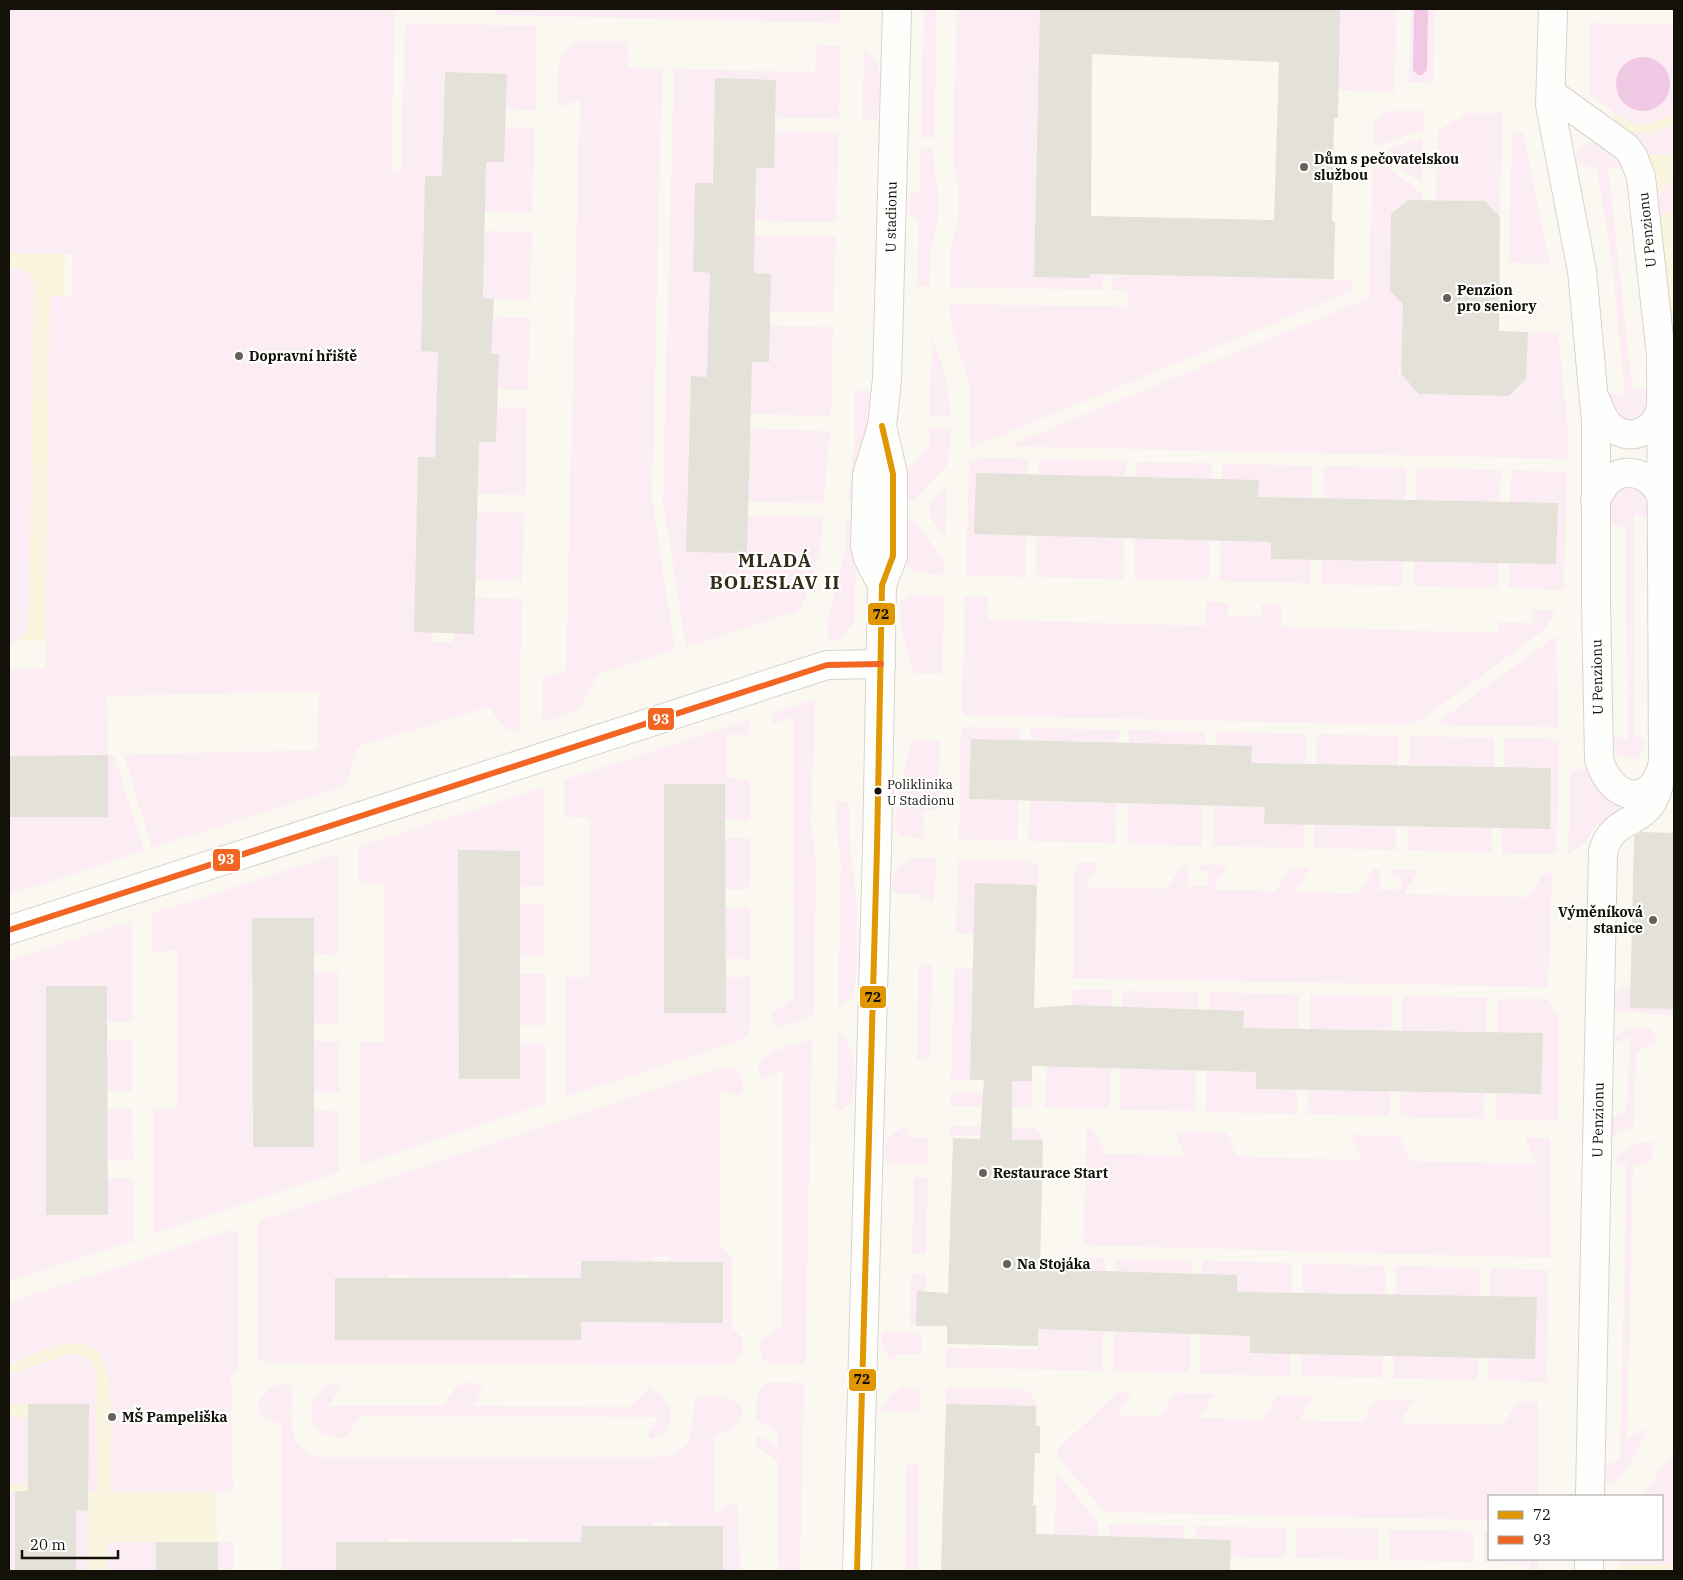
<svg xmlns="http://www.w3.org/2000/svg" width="1683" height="1580" font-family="'IBM Plex Serif',serif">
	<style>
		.built { fill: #f9f5df }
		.green { fill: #fbedf3; fill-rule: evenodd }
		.forest { fill: #f1c8e4 }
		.building { fill: #e3e1d8; fill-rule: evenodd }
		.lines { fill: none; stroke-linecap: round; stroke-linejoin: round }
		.street-casing { stroke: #d6d4cc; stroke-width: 30 }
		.street { stroke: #fefefd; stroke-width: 28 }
		.bus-1-casing { stroke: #fff; stroke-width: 10 }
		.bus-2-casing { stroke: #fff; stroke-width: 10 }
		.bus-1 { stroke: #e09701; stroke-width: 6 }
		.bus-2 { stroke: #f26522; stroke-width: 6 }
		.poi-dot { fill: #646259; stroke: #fff; stroke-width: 2 }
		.bus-dot { fill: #131108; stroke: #fff; stroke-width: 2 }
		.labels { text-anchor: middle; stroke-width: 4.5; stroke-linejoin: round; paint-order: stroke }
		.bus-label { font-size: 13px; fill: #131108; stroke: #fff; text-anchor: start }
		.poi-label { font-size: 14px; font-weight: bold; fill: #131108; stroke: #fff; text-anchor: start }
		.street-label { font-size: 14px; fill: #131108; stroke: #fff }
		.district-label { font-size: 19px; font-weight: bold; letter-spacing: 1px; fill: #312d19; stroke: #fff }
		.line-badge { stroke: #fff; stroke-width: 2 }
		.badge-label { font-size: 14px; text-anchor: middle; font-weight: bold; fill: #fff }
		.pale-badge-label { font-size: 14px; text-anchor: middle; font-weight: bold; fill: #111 }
	</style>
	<rect width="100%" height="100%" fill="#faf8f0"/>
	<g class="built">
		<path d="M1674 57V445L1654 220 1645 149 1635 137 1616 123 1607 97Z"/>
		<path d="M9 239H66L52 641H9Z"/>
		<path d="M213 1270 218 1571H9V1342Z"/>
		<rect x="1619" y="1565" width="55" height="6"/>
	</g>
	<g class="green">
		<path d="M9 9H395L391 170 401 172 405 23 537 26 535 110 505 109 506 74 445 72 442 176H425L421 351 438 352 435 457H418L414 632H432L433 642 453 643V633H474L475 598 522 599 519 730C504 734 497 717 489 707L363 745 358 747 345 786 152 848 124 755 317 750 319 691 107 696 108 755H114L144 851 9 895V817H108V755L9 756V669H45L50 296H72V254L9 253Z"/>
		<path d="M495 9H841L840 23 495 15Z"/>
		<path d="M924 9H937L934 138 921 137Z"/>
		<path d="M957 9H1040L1034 276 1090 278V274H1103V290L950 287 951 250 958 223 959 192 953 160Z"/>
		<path d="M1340 9H1397L1394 92 1334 90 1339 65Z"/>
		<path d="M1411 9H1435L1433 83 1409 82Z"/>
		<path d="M1590 23 1674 25V115C1632 133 1628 122 1593 97L1590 93 1589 87Z"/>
		<path d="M588 41H628L629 69H662L652 500 675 650 598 674 579 710 542 723 543 678 566 670 580 100 558 107C558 79 551 44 588 41Z"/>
		<path d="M816 45 840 46 839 119 775 117 776 80 715 78 712 183H695L693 271 710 273 708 377 691 376 686 551 747 553 748 516 822 517 820 553 801 608 795 612 686 647 663 501 674 69 815 72Z"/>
		<path d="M864 49C887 62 878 97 878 120L862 119Z"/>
		<path d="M1386 111H1424L1423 130 1373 147V122Z"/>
		<path d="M1470 113H1502L1500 217 1485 201 1436 200 1438 130Z"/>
		<path d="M1674 123V153C1642 160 1650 150 1629 132L1651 134Z"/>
		<path d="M504 127 534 128 532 213 485 212 486 162Z"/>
		<path d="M775 131 838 133 836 222 755 221 756 168H773Z"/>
		<path d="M1512 132H1523L1550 265 1509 262Z"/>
		<path d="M1423 137 1422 184 1379 153Z"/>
		<path d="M1591 143C1605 144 1625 159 1629 172L1608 166 1632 387 1652 393 1644 418 1629 422 1615 416 1604 392 1625 397 1613 270 1597 169 1575 162 1578 149Z"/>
		<path d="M921 147 933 148V162L938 195V220L931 246 929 286H917L919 222 908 213 910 195 920 190Z"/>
		<path d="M1373 157 1422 193V200H1408L1391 214 1390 291 1403 304 1401 365 1398 366V373H1401L1417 394 1509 396 1526 379 1528 332 1558 333 1568 432 1567 459 1008 446 1369 298Z"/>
		<path d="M1674 182V214L1673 210 1654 220C1656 204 1657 188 1674 182Z"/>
		<path d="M485 231 532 232 530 300 483 298Z"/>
		<path d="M755 235 836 237 833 312 770 311 771 274 754 273Z"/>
		<path d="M9 269 21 270 30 274 34 284 29 621 24 634 9 647Z"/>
		<path d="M1112 275 1317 279 1318 276H1331L1334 280H1352V291L970 448V385L952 329 949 304 1128 307V291L1111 290Z"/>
		<path d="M483 317 530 318 528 390 498 389 499 354 482 353Z"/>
		<path d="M770 326 833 327 831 416 750 414 752 362H769Z"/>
		<path d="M932 335 947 383 950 417 930 416Z"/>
		<path d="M855 391H870L857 500H848L855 438Z"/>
		<path d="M497 407 527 408 525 495 478 494 479 442H496Z"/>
		<path d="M930 428 950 429 948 464 914 500H901L903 475 929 446Z"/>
		<path d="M750 429 830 431 823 503 748 502Z"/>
		<path d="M981 458 1028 459 1027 475 976 473 974 534 1026 535 1025 577 966 575 969 463Z"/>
		<path d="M1039 459 1126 461 1125 477 1038 475Z"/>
		<path d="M1137 462 1212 463V479L1136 477Z"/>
		<path d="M1223 464 1313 466 1312 498 1258 497 1222 479Z"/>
		<path d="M1324 466 1406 468 1405 500 1323 499Z"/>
		<path d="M1417 468 1501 470 1500 502 1416 500Z"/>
		<path d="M1512 470 1567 472 1564 590 1509 588V563L1556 564 1558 503 1510 502Z"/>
		<path d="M1632 485 1648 493 1653 521 1634 514 1635 735 1645 739C1644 749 1643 757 1632 759L1608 750V734L1628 741 1626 528 1605 520V506L1618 488Z"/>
		<path d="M947 486 945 538 931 518 930 503Z"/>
		<path d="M477 511 525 513 522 581 476 580Z"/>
		<path d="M901 520 914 521 944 560 945 575C898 573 902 561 901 520Z"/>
		<path d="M846 521H857L854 620 846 634 829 643 827 620 845 553Z"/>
		<path d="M1037 535 1124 538 1123 579 1035 577Z"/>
		<path d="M1135 538 1210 540 1209 581 1134 579Z"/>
		<path d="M1221 540 1271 542 1311 559 1310 583 1220 581Z"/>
		<path d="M1322 560 1403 561V586L1321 584Z"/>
		<path d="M1414 561 1498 563V588L1414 586Z"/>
		<path d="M912 595 944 596 942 674 913 673 901 628 900 602Z"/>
		<path d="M965 596 988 597 987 620 1205 626 1206 602 1228 603V616L1261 617 1262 604H1281V627L1499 633V622L1532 623 1533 610H1556L1545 629 1418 722 1410 725 965 715 962 712Z"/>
		<path d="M1556 636 1558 727 1440 725 1439 721Z"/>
		<path d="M815 699 811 820 816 866 813 1016 780 1027 772 1021V1013L794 999 793 715 773 725 772 713Z"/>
		<path d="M749 720 748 735H727V778L749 780 750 820H725V785H664V1013H725L726 977H750L749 1031 745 1037 735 1042 565 1097V977H589V818L564 817V780Z"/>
		<path d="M966 727 1021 728 1020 741 971 740 969 799 1019 801 1017 841 959 839 961 731Z"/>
		<path d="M1031 728 1119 730V743L1031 740Z"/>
		<path d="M1129 730 1205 732V745L1129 743Z"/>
		<path d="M1216 732 1306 734V763H1251L1252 746 1215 745Z"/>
		<path d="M1317 734 1399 736 1398 765 1316 764Z"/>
		<path d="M1410 736 1494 738 1493 767 1409 765Z"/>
		<path d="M1505 738 1559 739 1556 854 1502 853V828L1550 829 1551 768 1504 767Z"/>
		<path d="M911 740 940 741 938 810H924L923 839 902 836 894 824Z"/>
		<path d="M1589 767 1620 806 1619 811 1598 823 1584 844 1568 855 1571 772Z"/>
		<path d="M544 787V886L520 887V851H458L459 1079H520V1043H545V1104L360 1165V1042H384V883L359 884V847Z"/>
		<path d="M1030 801 1117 803 1116 843 1028 841Z"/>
		<path d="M837 802 849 803V835L857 908 856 983 851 998 838 1008 841 866 836 820Z"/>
		<path d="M1128 804 1203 805 1202 846 1127 844Z"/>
		<path d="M1214 806 1265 807 1264 824H1304L1303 848 1213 846Z"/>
		<path d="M1315 825 1396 827V850L1314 848Z"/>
		<path d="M1408 827 1492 828 1491 853 1407 850Z"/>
		<path d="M725 838H750L749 889 725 890Z"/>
		<path d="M339 853 338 955 314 954 252 918 253 1146 314 1147V1110L339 1111V1172L153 1234V1109H177V950L152 952V914Z"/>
		<path d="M916 858 936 859 934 901H921V894H897L892 888C892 872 900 862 916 858Z"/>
		<path d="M958 860 1031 861 1038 867 1037 885 975 884 974 934 956 933Z"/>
		<path d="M1084 862 1099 863 1085 887 1167 889 1182 865H1189L1188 886H1208L1209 871 1200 870 1199 865H1227L1213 890 1276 891 1291 867H1310L1295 892 1358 894 1373 869 1380 870V890L1401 891V876L1391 875V870H1418L1404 894 1529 897 1544 873H1552L1548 987 1073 978 1075 869 1077 865Z"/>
		<rect x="520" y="904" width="24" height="52"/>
		<path d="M725 908H750V959H726Z"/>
		<path d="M132 921V1022H108L107 986H46L47 1135 107 1215 108 1178H133V1241L9 1281V961Z"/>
		<path d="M919 965H932L930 1059H917Z"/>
		<path d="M955 968 973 969 970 1080H951Z"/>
		<path d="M314 972H338L339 1024 314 1023Z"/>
		<rect x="520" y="974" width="25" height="51"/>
		<path d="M1630 985V1008L1674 1009V1015L1616 1011 1611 995Z"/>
		<path d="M1073 990H1112V1007L1072 1005Z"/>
		<path d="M1123 991 1198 992V1009L1123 1007Z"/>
		<path d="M1209 992 1299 995V1029L1243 1028V1011L1209 1010Z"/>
		<path d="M1310 995 1392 996 1391 1031 1310 1029Z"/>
		<path d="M1403 996 1487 998 1486 1032 1402 1031Z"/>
		<path d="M1498 999H1548L1559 1019 1558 1121 1495 1119 1496 1094H1541L1543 1034 1497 1032Z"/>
		<path d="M1632 1028H1648L1655 1034 1656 1043 1636 1052 1634 1126 1608 1139V1120L1627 1110 1630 1037 1610 1045C1614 1035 1621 1031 1632 1028Z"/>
		<path d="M838 1032C859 1048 853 1074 853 1099L842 1110H836Z"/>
		<path d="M812 1039 805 1364H774L764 1361 759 1347 762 1339 782 1327 783 1071 763 1079C742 1054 798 1044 812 1039Z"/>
		<path d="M108 1040H132V1091H107Z"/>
		<path d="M314 1041 339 1042V1093H314Z"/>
		<path d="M1047 1066 1110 1068 1109 1109 1045 1108Z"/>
		<path d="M722 1067 737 1070 742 1077 743 1091 738 1096 720 1088V1247L732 1257V1329C749 1338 745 1362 726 1365L264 1363 258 1359 257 1226 262 1220ZM652 1257H669V1261L723 1262V1323L581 1322V1339L389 1279 390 1274H406L407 1278 510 1279V1274H526L527 1278H581V1261H652Z"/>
		<path d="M1121 1068 1196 1070 1195 1111 1120 1110Z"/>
		<path d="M1207 1071 1256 1072V1089L1297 1090V1114L1206 1112Z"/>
		<path d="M1012 1081H1032L1031 1107 950 1106 951 1092 1011 1094Z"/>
		<path d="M1308 1090 1390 1091 1389 1116 1307 1114Z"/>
		<path d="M1401 1092 1485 1093 1484 1119 1400 1117Z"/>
		<path d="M108 1109H132L133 1160 108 1161Z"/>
		<path d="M949 1126 1034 1128 1041 1133 1043 1140H1013L1012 1136 953 1135V1138H949Z"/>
		<path d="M904 1127 909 1137 928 1138V1164H888L886 1161C881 1146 890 1133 904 1127Z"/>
		<path d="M1087 1129H1093L1106 1154 1186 1156 1174 1131 1225 1132 1238 1157 1362 1160 1351 1135 1399 1136 1411 1161 1536 1164 1525 1138 1550 1139 1551 1258 1083 1245Z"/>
		<path d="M1653 1141 1652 1159 1633 1167 1627 1438 1646 1429C1643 1442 1623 1481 1610 1485L1604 1483 1601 1469 1620 1459 1627 1161 1616 1165C1618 1146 1637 1143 1653 1141Z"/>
		<path d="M914 1177 928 1178 926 1254 912 1253Z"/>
		<path d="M230 1230 237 1233 238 1238V1369L231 1376 233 1492H110C109 1461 117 1379 101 1356 95 1347 85 1343 74 1343 56 1343 27 1358 9 1364V1303Z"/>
		<path d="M1060 1257 1105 1258V1271L1059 1269Z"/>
		<path d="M1116 1259 1192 1261 1191 1273 1116 1271Z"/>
		<path d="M1203 1261 1292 1263V1293L1237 1292V1275L1202 1274Z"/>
		<path d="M1303 1263 1385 1266V1294L1303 1293Z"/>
		<path d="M1396 1266 1480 1268V1296L1396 1295Z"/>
		<path d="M1491 1269 1548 1270 1547 1382 1488 1380 1489 1358H1535L1537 1297 1490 1296Z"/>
		<path d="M911 1274H926L925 1291H917V1325H910Z"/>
		<path d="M1038 1324 1061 1330 1103 1332 1102 1371 946 1367 947 1348 1037 1350Z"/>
		<path d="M886 1332 922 1333 921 1354H898L893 1361C885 1354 880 1346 881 1335Z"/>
		<path d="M1114 1332 1190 1334 1189 1373 1113 1372Z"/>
		<path d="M1200 1335 1250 1336V1353L1290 1354V1376L1200 1374Z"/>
		<path d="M69 1354C83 1353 91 1358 96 1371L97 1492H88L89 1404H9V1375Z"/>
		<path d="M1301 1354 1383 1355 1382 1378 1301 1376Z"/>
		<path d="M1394 1356 1478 1357 1477 1380 1393 1378Z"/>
		<path d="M773 1382 804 1383 800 1571H779L778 1461 756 1447V1438L760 1437 778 1447V1432L757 1420C756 1404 754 1385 773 1382Z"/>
		<path d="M338 1383 341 1385 329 1406H443C454 1390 457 1378 480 1385L482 1389 474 1406 631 1407 650 1386C666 1398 679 1413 665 1433L651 1439 648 1435 658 1417 360 1416 345 1438C327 1438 313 1432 311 1413 312 1397 322 1386 338 1383Z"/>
		<path d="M281 1384H289L292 1387C292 1416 284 1452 322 1457H661L676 1453 689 1443 695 1402 699 1398C714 1393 752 1396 739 1421 735 1428 722 1432 715 1436V1512L732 1503 738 1508 740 1571H723V1526H670V1522L653 1521V1526H582L581 1542H528V1538H511V1543L407 1542V1539L390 1538 389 1542 336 1543V1571H282L281 1425 261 1416C253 1401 267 1387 281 1384Z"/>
		<path d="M905 1387H921L920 1412 880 1411 889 1396Z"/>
		<path d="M946 1388 1024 1389 1032 1395 1036 1406 946 1404Z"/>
		<path d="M1122 1392H1131L1117 1416 1160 1417 1175 1393 1214 1394 1200 1418 1262 1420 1278 1395 1313 1396 1299 1421 1362 1422 1375 1401 1414 1399 1400 1423 1503 1425 1518 1401H1538V1496H1489V1520L1105 1512 1057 1456 1059 1448 1115 1395Z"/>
		<rect x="9" y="1417" width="19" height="68"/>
		<path d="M1674 1450V1565H1619V1559H1662V1496H1643Z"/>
		<path d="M907 1464H919L917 1571H905Z"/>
		<path d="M1057 1473 1098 1523V1536L1054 1535Z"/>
		<rect x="9" y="1491" width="6" height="80"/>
		<path d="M76 1510 88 1511 89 1571H76Z"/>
		<path d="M1109 1524 1185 1526 1184 1539 1109 1536Z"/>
		<path d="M1196 1526 1286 1528 1285 1558 1230 1557 1231 1540 1195 1539Z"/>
		<path d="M1296 1528 1379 1529 1378 1560 1296 1558Z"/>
		<path d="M1389 1530 1473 1531V1562L1389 1560Z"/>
		<path d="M1484 1531 1489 1532V1559H1539V1571H1530V1563L1484 1562Z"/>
		<rect x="107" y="1542" width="49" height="29"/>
		<path d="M218 1542H233L234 1571H218Z"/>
	</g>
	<g class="forest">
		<path d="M1414 9H1428L1427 70 1422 75H1418L1413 70Z"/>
		<circle cx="1643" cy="84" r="27"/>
	</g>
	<g class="building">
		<path d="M1040 9H1340L1338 118H1334L1332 221 1335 222 1334 279 1090 274V278L1034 277ZM1092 54 1279 62 1274 220 1091 216Z"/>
		<path d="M445 72 507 74 504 162H486L483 298 494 299 491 354H499L496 442H479L474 634 414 632 418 457H435L438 352 421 351 425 176H442Z"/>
		<path d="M715 78 776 80 774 168H756L754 273 771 274 769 362H752L747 553 686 552 691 376 707 377 710 273 693 271 695 183H713Z"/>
		<path d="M1408 200 1485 201 1500 217 1499 331 1528 332 1526 379 1509 396 1418 394 1401 373 1403 304 1390 291 1391 214Z"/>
		<path d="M976 473 1259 480 1258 497 1558 503 1556 564 1271 559V542L974 534Z"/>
		<path d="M971 739 1252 746 1251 763 1551 768 1550 829 1264 824 1265 807 969 799Z"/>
		<path d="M108 755V817H9V756Z"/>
		<path d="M664 784H725L726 1013H664Z"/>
		<path d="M1642 832 1674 833V1009L1630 1008 1634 836Z"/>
		<path d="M458 850 520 851V1079H459Z"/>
		<path d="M975 883 1037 885 1034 1008 1072 1005 1244 1011 1243 1028 1543 1033 1541 1094 1256 1089V1072L1032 1066V1081H1012V1140H1043L1040 1269 1237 1275V1292L1537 1297 1535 1359 1250 1353V1336L1038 1329V1346L947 1344V1326H916L917 1291 948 1293 953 1138 980 1139 984 1080H970Z"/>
		<path d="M252 918H314V1147H253Z"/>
		<path d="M46 986H107L108 1215H46Z"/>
		<path d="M581 1261 723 1262V1323L581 1322V1340H335V1278H581Z"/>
		<path d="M28 1404H89L88 1511 76 1510V1571H15V1491H28Z"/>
		<path d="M946 1404 1036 1406V1426H1040V1453H1035L1033 1505H1036V1534L1231 1540 1230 1571H941Z"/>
		<path d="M582 1526H723V1571H336V1542H581Z"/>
		<rect x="156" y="1542" width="62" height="29"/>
	</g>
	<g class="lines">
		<g class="street-casing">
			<g id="street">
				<path d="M1551 93 1626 147 1633 156 1641 177 1661 355 1663 761C1655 809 1611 803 1599 759L1596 601V422L1582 271 1550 105 1553 9"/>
				<path d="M1595 398C1599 407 1602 419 1610 426 1630 444 1655 431 1661 408"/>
				<path d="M1595 501C1600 493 1604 483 1612 478 1631 465 1654 478 1661 496"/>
				<path d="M882 585 868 558 865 546 867 475 882 426 887 379 897 9"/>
				<path d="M9 930 827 665 881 664"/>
				<path d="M1590 1496 1603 852C1613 810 1653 831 1660 778"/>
				<path d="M857 1571 877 848 882 585 893 556V474L882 426"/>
				<path d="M1589 1571V1559"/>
			</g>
		</g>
		<use href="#street" class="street"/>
		<g class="bus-1-casing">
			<path id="bus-1" d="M857 1571 877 848 882 585 893 556V474L882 426"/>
		</g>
		<g class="bus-2-casing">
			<path id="bus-2" d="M9 930 827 665 881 664"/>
		</g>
		<use href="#bus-1" class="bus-1"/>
		<use href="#bus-2" class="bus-2"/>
	</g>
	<g class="poi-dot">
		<circle cx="1304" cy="167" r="5"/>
		<circle cx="1447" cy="298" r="5"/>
		<circle cx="239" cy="356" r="5"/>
		<circle cx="1653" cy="920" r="5"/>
		<circle cx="983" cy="1173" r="5"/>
		<circle cx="1007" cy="1264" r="5"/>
		<circle cx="112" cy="1417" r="5"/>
	</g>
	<circle class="bus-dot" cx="878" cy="791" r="4.5"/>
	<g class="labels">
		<g class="bus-label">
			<text x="887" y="789">Poliklinika<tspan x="887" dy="16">U Stadionu</tspan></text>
		</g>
		<g class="poi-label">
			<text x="1314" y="164">Dům s pečovatelskou<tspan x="1314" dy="16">službou</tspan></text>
			<text x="1457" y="295">Penzion<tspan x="1457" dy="16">pro seniory</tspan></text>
			<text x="249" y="361">Dopravní hřiště</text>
			<text x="1643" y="917" text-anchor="end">Výměníková<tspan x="1643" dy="16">stanice</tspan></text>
			<text x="993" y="1178">Restaurace Start</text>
			<text x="1017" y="1269">Na Stojáka</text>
			<text x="122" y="1422">MŠ Pampeliška</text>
		</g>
		<g class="street-label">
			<text transform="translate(891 217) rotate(-89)" y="5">U stadionu</text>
			<text transform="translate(1647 230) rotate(-96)" y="5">U Penzionu</text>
			<text transform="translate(1597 677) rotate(-91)" y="5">U Penzionu</text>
			<text transform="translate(1598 1120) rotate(-89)" y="5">U Penzionu</text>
		</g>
		<g class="district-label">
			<text x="775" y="567">MLADÁ<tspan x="775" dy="22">BOLESLAV II</tspan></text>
		</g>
	</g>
	<g class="line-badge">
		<rect x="867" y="602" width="29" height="24" rx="5" fill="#e09701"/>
		<rect x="647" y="707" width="28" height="24" rx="5" fill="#f26522"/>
		<rect x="212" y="848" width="29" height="24" rx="5" fill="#f26522"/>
		<rect x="859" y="985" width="28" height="24" rx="5" fill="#e09701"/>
		<rect x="848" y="1368" width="29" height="24" rx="5" fill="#e09701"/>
	</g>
	<g class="badge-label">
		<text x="661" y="724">93</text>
		<text x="226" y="864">93</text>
	</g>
	<g class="pale-badge-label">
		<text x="881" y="619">72</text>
		<text x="873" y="1002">72</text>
		<text x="862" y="1384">72</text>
	</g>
	<rect width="1683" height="1580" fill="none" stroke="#131108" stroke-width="20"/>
	<rect x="1488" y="1495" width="175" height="65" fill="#ffffff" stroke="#a1a09c"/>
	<rect x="1498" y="1511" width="25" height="8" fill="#e09701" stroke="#a1a09c"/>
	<text x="1533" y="1520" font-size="15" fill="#131108">72</text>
	<rect x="1498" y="1536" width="25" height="8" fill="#f26522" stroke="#a1a09c"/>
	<text x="1533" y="1545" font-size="15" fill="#131108">93</text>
	<path d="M22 1550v8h96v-8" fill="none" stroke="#131108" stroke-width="2.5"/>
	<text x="30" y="1550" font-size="15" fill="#131108" stroke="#ffffff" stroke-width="4" paint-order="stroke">20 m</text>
</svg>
